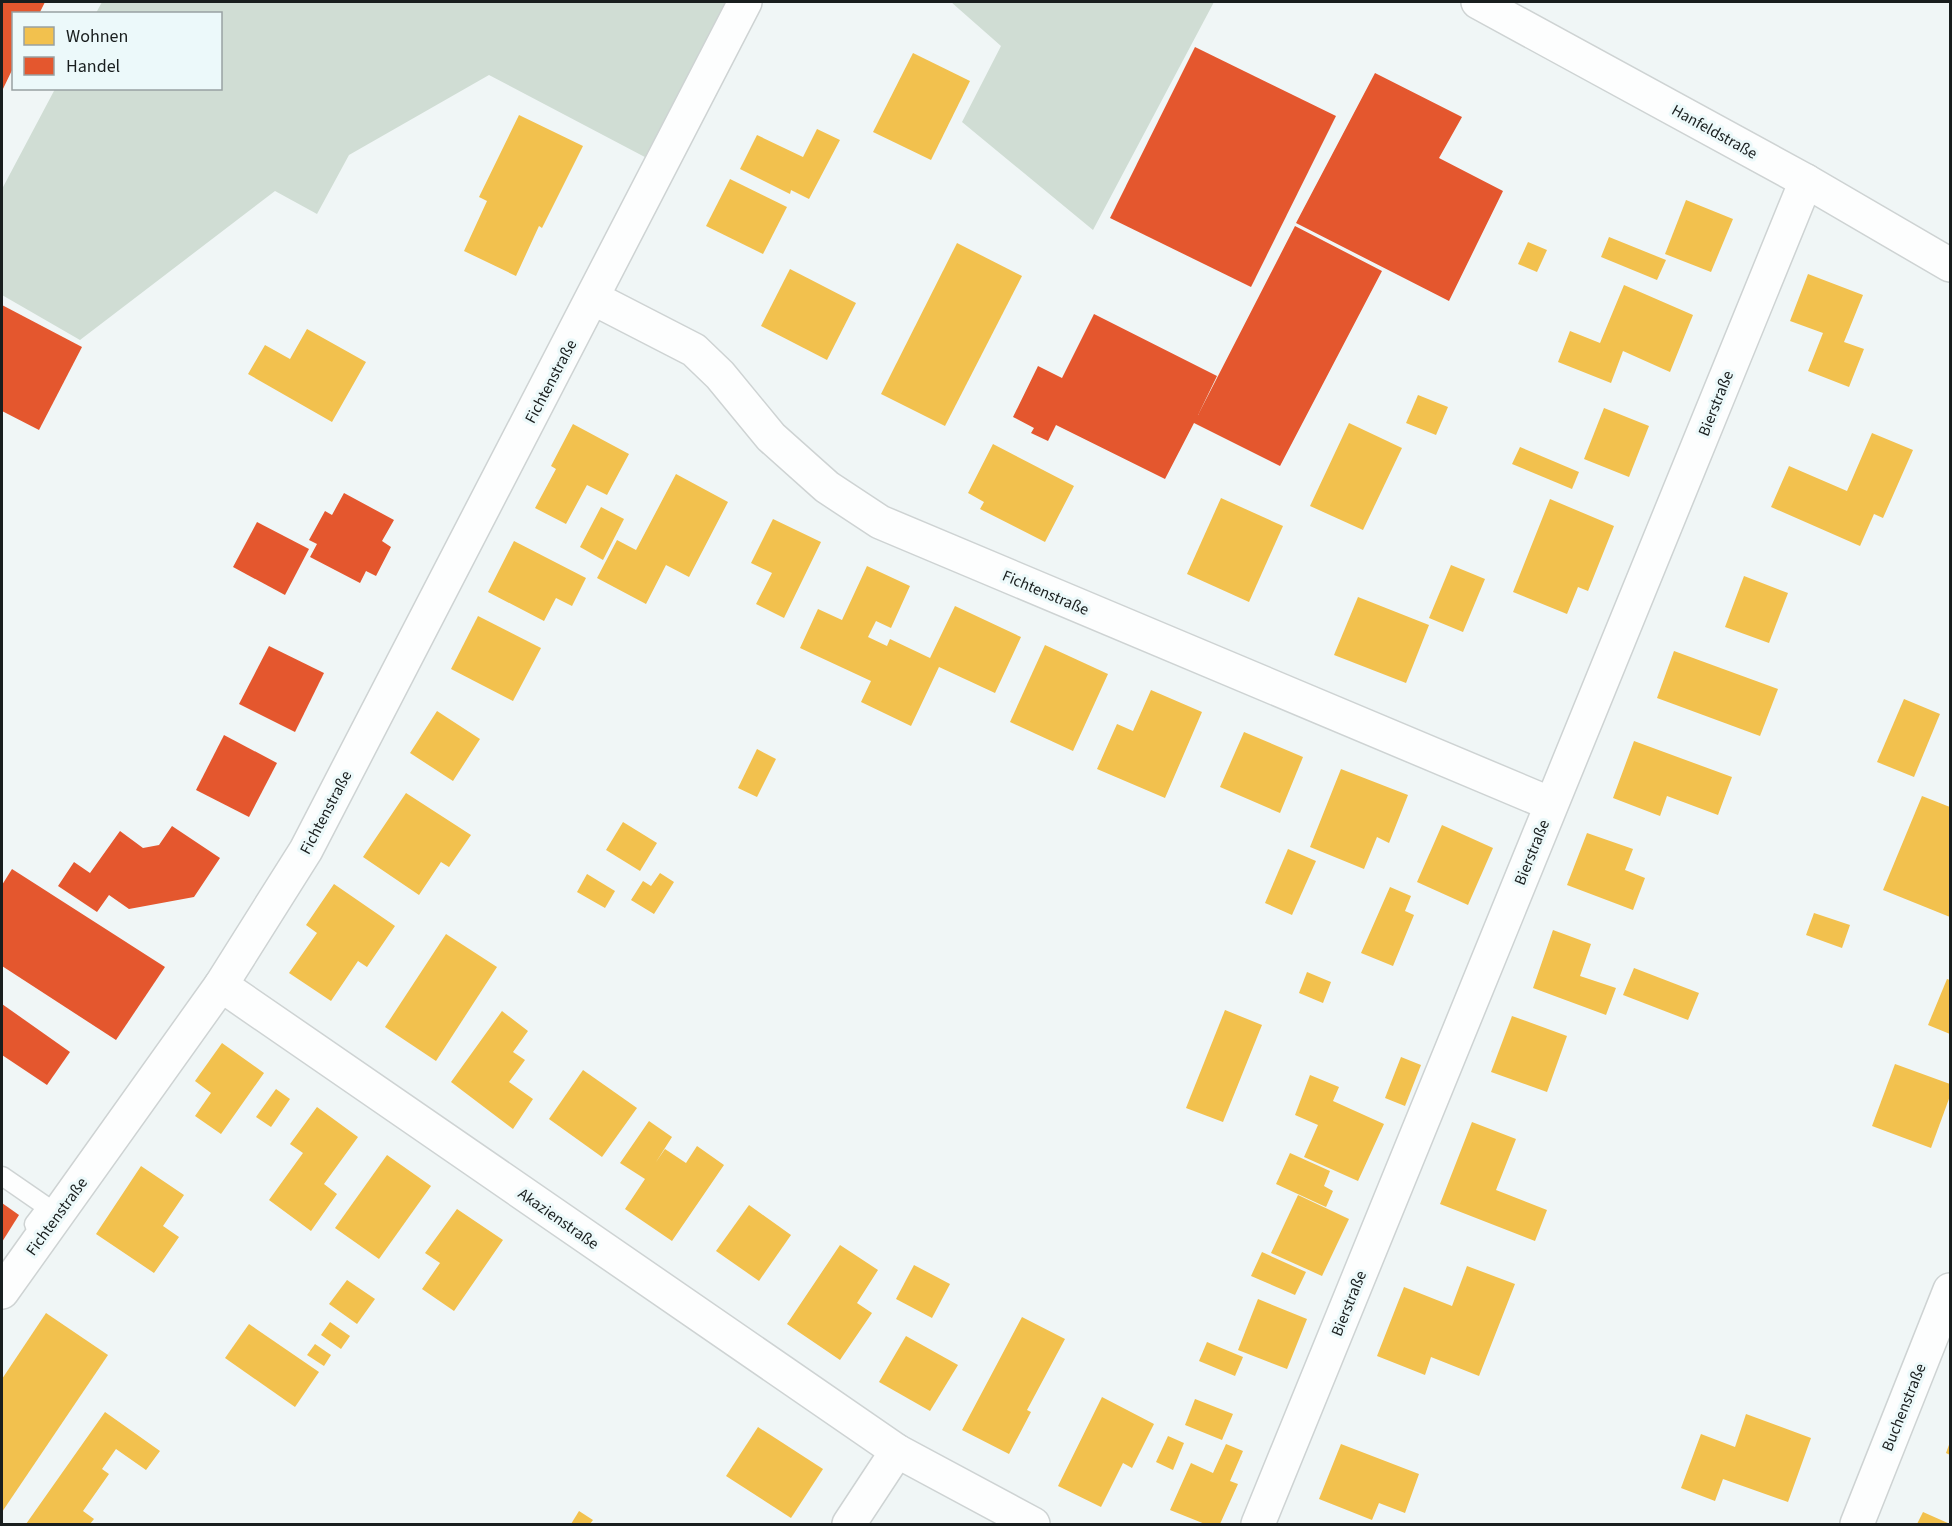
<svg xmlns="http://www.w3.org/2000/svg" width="1952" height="1526" font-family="'Source Sans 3',sans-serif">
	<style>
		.green { fill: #d0ddd4 }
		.homes { fill: #f2c14e }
		.shops { fill: #e4572e }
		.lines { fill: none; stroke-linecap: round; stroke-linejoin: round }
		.lane-casing { stroke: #ced3d3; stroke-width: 21 }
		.street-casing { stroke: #ced3d3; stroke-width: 36 }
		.lane { stroke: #fdfefe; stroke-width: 18 }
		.street { stroke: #fdfefe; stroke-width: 33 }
		.labels { text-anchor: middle; stroke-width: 6; stroke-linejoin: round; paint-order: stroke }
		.street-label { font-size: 16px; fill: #191e1e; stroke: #ecf9fa }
	</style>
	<rect width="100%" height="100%" fill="#f0f6f6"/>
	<g class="green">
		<path d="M102 2H745L660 165 489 75 349 155 317 214 275 191 80 340 2 295V189L55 89 220 88V14L96 13Z"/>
		<path d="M951 2H1214L1093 230 962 122 1001 46Z"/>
	</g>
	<g class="homes">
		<path d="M913 53 970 81 931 160 873 132Z"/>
		<path d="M519 115 583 146 542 228 539 226 516 276 464 251 487 201 479 197Z"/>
		<path d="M817 129 840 140 809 199 791 190 790 194 740 169 757 135 803 157Z"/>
		<path d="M730 179 787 207 763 254 706 226Z"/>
		<path d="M1686 200 1733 219 1711 272 1665 254Z"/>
		<path d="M1609 237 1666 260 1657 280 1601 257Z"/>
		<path d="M1528 242 1547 250 1537 272 1518 264Z"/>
		<path d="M957 243 1022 276 945 426 881 394Z"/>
		<path d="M790 269 856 303 827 360 761 326Z"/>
		<path d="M1808 274 1863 295 1844 342 1864 349 1849 387 1808 371 1823 333 1790 321Z"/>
		<path d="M1624 285 1693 315 1670 372 1623 351 1611 383 1558 362 1570 331 1600 343Z"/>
		<path d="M307 329 366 362 332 422 248 374 265 345 290 359Z"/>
		<path d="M1418 395 1448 407 1436 435 1406 423Z"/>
		<path d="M1604 408 1649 426 1629 477 1584 459Z"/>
		<path d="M1349 423 1402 448 1363 530 1310 506Z"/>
		<path d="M573 424 629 454 607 495 587 485 566 524 535 508 556 469 551 466Z"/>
		<path d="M1872 433 1913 450 1883 518 1874 514 1860 546 1771 507 1789 466 1847 491Z"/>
		<path d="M993 444 1074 486 1045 542 980 509 984 502 968 493Z"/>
		<path d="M1520 447 1579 472 1572 489 1512 464Z"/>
		<path d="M676 474 728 502 689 577 666 565 646 604 597 578 617 540 636 550Z"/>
		<path d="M1221 498 1283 526 1249 602 1187 574Z"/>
		<path d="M1550 499 1614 526 1588 591 1578 587 1567 614 1513 592Z"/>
		<path d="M601 507 624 519 603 560 580 547Z"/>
		<path d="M773 519 821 542 784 618 756 604 772 573 751 563Z"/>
		<path d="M514 541 586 578 572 606 556 598 544 621 488 592Z"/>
		<path d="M1451 565 1485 579 1463 632 1429 618Z"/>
		<path d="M867 566 910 586 891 628 876 621 868 637 887 646 890 639 930 658 955 606 1021 637 995 693 939 667 911 726 861 702 871 681 800 648 818 609 842 620Z"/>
		<path d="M1744 576 1788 593 1769 643 1725 627Z"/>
		<path d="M1358 597 1429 625 1406 683 1334 655Z"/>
		<path d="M478 616 541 648 513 701 451 669Z"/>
		<path d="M1045 645 1108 674 1073 751 1010 722Z"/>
		<path d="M1674 651 1778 689 1760 736 1657 698Z"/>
		<path d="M1151 690 1202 712 1165 798 1097 769 1117 724 1133 731Z"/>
		<path d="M1904 699 1940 714 1914 777 1877 762Z"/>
		<path d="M437 711 480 739 453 781 410 753Z"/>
		<path d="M1244 732 1303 757 1280 813 1220 787Z"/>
		<path d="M1634 741 1732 777 1718 815 1667 796 1660 816 1613 798Z"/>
		<path d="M757 749 776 759 757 797 738 788Z"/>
		<path d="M1341 769 1408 795 1389 843 1377 837 1364 869 1310 847Z"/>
		<path d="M406 793 471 835 449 867 441 862 419 895 363 857Z"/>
		<path d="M1922 796 1950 807V917L1883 890Z"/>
		<path d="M623 822 657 843 640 871 606 850Z"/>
		<path d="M1442 825 1493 848 1468 905 1417 882Z"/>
		<path d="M1587 833 1633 849 1625 870 1645 878 1633 910 1567 885Z"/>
		<path d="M1288 849 1316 861 1292 915 1265 903Z"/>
		<path d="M660 873 674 882 654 914 631 900 643 881 651 886Z"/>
		<path d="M587 874 615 891 605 908 577 892Z"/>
		<path d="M334 884 395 926 367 967 358 961 331 1001 289 973 317 933 306 925Z"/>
		<path d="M1390 887 1411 896 1405 911 1414 915 1393 966 1361 953Z"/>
		<path d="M1814 913 1850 925 1842 948 1806 935Z"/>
		<path d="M1553 930 1591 944 1580 976 1616 988 1606 1015 1533 988Z"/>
		<path d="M446 934 497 967 436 1061 385 1027Z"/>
		<path d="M1634 968 1699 993 1688 1020 1623 995Z"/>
		<path d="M1307 972 1331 982 1323 1003 1299 993Z"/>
		<path d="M1947 979 1950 980V1034L1928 1025Z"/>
		<path d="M1225 1010 1262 1025 1223 1122 1186 1108Z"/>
		<path d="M502 1011 528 1031 513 1052 525 1060 509 1082 533 1099 513 1129 451 1082Z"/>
		<path d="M1512 1016 1567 1036 1547 1092 1491 1072Z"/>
		<path d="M222 1043 264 1073 221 1134 195 1116 211 1093 195 1081Z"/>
		<path d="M1401 1057 1421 1065 1405 1106 1385 1098Z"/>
		<path d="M1895 1064 1950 1084V1096L1931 1148 1872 1126Z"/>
		<path d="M583 1070 637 1108 602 1157 549 1119Z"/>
		<path d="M1310 1075 1339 1087 1333 1101 1384 1124 1358 1181 1304 1157 1318 1125 1295 1115Z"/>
		<path d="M276 1089 290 1099 271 1127 256 1117Z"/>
		<path d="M317 1107 358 1137 324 1184 337 1194 311 1231 269 1200 303 1153 290 1144Z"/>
		<path d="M649 1121 672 1137 656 1162 665 1149 686 1163 697 1146 724 1165 672 1241 625 1209 645 1179 620 1163Z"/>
		<path d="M1472 1122 1516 1139 1496 1190 1547 1210 1535 1241 1440 1204Z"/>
		<path d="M1290 1153 1330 1171 1324 1186 1333 1191 1326 1207 1276 1184Z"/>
		<path d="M387 1155 431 1186 379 1259 335 1228Z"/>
		<path d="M141 1166 184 1195 163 1226 179 1237 154 1273 96 1234Z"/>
		<path d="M1298 1195 1349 1219 1322 1276 1271 1253Z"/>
		<path d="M749 1205 791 1235 759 1281 716 1251Z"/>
		<path d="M457 1209 503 1240 454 1311 422 1289 440 1263 425 1253Z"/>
		<path d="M840 1245 878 1270 857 1303 872 1313 840 1360 787 1324Z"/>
		<path d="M1262 1252 1306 1272 1295 1295 1251 1276Z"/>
		<path d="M914 1265 950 1284 932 1318 896 1299Z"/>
		<path d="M1467 1266 1515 1284 1479 1376 1431 1357 1425 1375 1377 1356 1404 1287 1452 1306Z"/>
		<path d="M347 1280 375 1299 357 1324 329 1304Z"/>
		<path d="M1258 1299 1307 1319 1287 1369 1238 1350Z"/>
		<path d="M46 1313 108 1355 2 1512V1379Z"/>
		<path d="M1022 1317 1065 1339 1027 1410 1031 1412 1009 1454 962 1430Z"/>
		<path d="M330 1322 350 1336 341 1349 321 1335Z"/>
		<path d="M249 1324 319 1372 295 1407 225 1358Z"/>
		<path d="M906 1336 958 1365 930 1411 879 1382Z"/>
		<path d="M1207 1342 1243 1357 1235 1376 1199 1361Z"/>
		<path d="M315 1344 331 1355 324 1366 307 1355Z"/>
		<path d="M1102 1397 1154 1424 1132 1468 1123 1463 1101 1507 1058 1486Z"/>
		<path d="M1195 1399 1233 1414 1222 1440 1185 1425Z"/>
		<path d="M105 1412 160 1451 146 1470 116 1449 102 1469 109 1474 83 1511 94 1519 90 1524H26Z"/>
		<path d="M1746 1414 1811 1438 1788 1502 1723 1479 1715 1501 1681 1488 1701 1434 1735 1447Z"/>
		<path d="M758 1427 823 1469 791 1518 726 1476Z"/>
		<path d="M1168 1436 1184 1443 1173 1470 1156 1462Z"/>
		<path d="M1950 1442V1455L1946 1453Z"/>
		<path d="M1226 1444 1243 1451 1230 1481 1238 1484 1220 1524H1205L1170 1510 1191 1463 1213 1473Z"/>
		<path d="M1341 1444 1419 1474 1405 1513 1379 1503 1372 1520 1319 1499Z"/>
		<path d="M579 1511 593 1520 590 1524H571Z"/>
		<path d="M1923 1512 1950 1524H1917Z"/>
	</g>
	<g class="shops">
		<path d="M2 2H45L39 14H14V66L2 91Z"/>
		<path d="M1195 47 1336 116 1251 287 1110 218Z"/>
		<path d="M1375 73 1462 117 1439 158 1503 191 1449 301 1296 223Z"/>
		<path d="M1295 226 1382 271 1280 466 1194 423 1165 479 1056 425 1048 441 1031 433 1034 428 1013 417 1038 366 1062 378 1094 314 1217 376 1198 415Z"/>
		<path d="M2 305 82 347 39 430 2 411Z"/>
		<path d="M344 493 394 520 382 541 391 547 376 576 366 571 360 583 310 557 317 544 309 540 325 511 332 515Z"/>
		<path d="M257 522 309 549 285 595 233 567Z"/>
		<path d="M269 646 324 673 295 732 239 704Z"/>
		<path d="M224 735 277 763 249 817 196 790Z"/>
		<path d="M172 826 220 858 194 897 129 909 109 895 97 912 58 886 74 862 90 873 120 831 143 848 159 845Z"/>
		<path d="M12 869 165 967 116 1040 2 966V885Z"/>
		<path d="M2 1004 70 1052 47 1085 2 1055Z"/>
		<path d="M2 1203 19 1215 2 1242Z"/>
	</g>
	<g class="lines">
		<g class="lane-casing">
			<path id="lane" d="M2 1176 47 1207 34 1224"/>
		</g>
		<g class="street-casing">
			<g id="street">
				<path d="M1478 2 1806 181 1950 265"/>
				<path d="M593 298 694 350 720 375 771 437 827 487 880 522 1551 804"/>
				<path d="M221 985 897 1451 1033 1524"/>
				<path d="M2 1292 221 985 306 850 745 2"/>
				<path d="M849 1524 897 1451"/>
				<path d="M1258 1524 1806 181"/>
				<path d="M1857 1524 1950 1290"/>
			</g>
		</g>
		<use href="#lane" class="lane"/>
		<use href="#street" class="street"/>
	</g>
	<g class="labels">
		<g class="street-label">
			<text transform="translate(1715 131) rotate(29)" y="6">Hanfeldstraße</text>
			<text transform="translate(550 381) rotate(-62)" y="6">Fichtenstraße</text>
			<text transform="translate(1715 403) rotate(-68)" y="6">Bierstraße</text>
			<text transform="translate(1046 592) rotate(23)" y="6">Fichtenstraße</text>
			<text transform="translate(325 812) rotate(-62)" y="6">Fichtenstraße</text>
			<text transform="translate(1531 852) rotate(-68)" y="6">Bierstraße</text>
			<text transform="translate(56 1216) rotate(-54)" y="6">Fichtenstraße</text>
			<text transform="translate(559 1218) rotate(35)" y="6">Akazienstraße</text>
			<text transform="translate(1348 1303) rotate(-68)" y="6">Bierstraße</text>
			<text transform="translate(1903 1407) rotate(-68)" y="6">Buchenstraße</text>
		</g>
	</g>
	<rect width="1952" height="1526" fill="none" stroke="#191e1e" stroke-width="6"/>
	<rect x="12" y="12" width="210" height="78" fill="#ecf9fa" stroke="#98a1a2" stroke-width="1.5"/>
	<rect x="24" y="27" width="30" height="18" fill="#f2c14e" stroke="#98a1a2" stroke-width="1.5"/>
	<text x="66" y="42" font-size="18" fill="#191e1e">Wohnen</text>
	<rect x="24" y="57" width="30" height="18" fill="#e4572e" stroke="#98a1a2" stroke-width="1.5"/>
	<text x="66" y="72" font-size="18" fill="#191e1e">Handel</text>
</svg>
